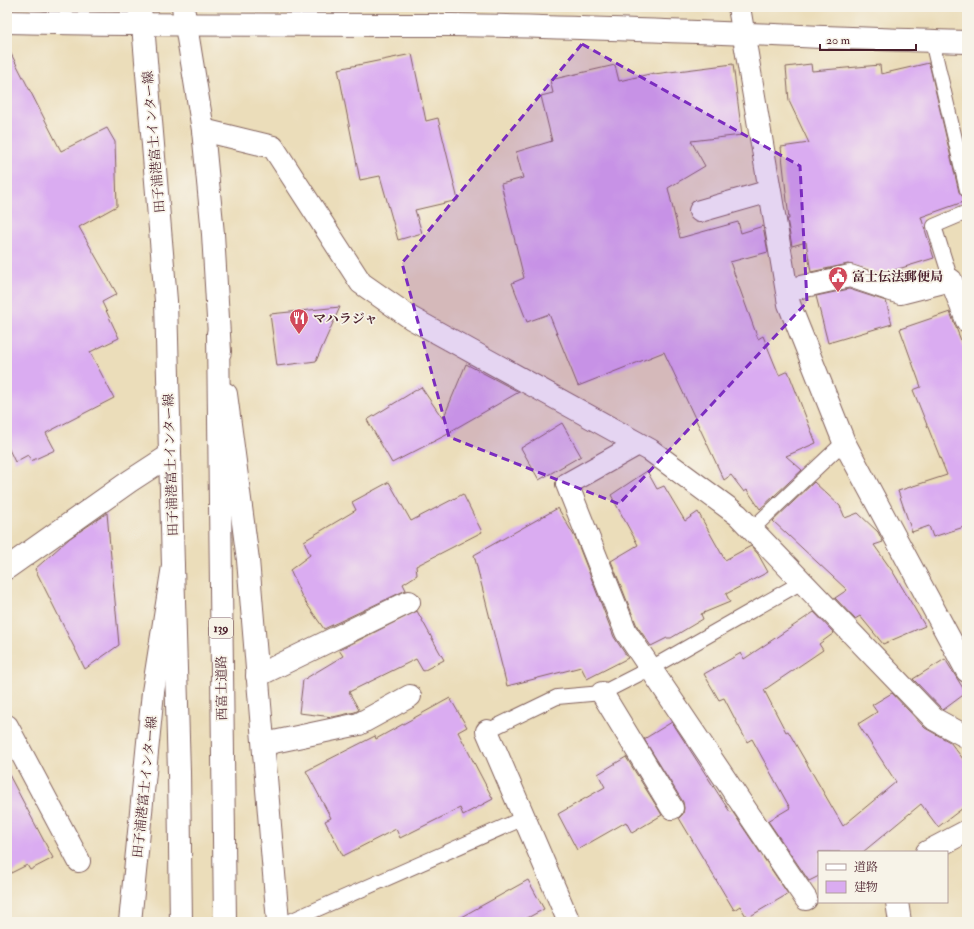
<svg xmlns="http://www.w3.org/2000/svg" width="974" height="929" font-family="'IM FELL Double Pica','Noto Serif JP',serif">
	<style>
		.building { fill: #daacf1 }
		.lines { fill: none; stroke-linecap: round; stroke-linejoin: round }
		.lane-casing { stroke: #82625d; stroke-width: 16 }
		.street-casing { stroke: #82625d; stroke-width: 24 }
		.secondary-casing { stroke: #82625d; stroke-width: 24 }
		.highway-casing { stroke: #82625d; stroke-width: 24 }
		.lane { stroke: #fff; stroke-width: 14 }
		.street { stroke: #fff; stroke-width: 22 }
		.secondary { stroke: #fff; stroke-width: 22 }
		.highway { stroke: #fff; stroke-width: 22 }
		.marked { fill: #7b2cbf; fill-opacity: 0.2; stroke: #7b2cbf; stroke-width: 3; stroke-dasharray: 8 5; stroke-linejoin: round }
		.labels { text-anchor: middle; stroke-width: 3.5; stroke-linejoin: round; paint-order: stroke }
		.shield { fill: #f7f3e8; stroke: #7e5f64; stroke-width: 1 }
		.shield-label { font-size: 12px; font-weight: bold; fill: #4a1f2b }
		.street-label { font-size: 13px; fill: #4a1f2b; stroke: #f7f3e8 }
		.poi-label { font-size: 13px; font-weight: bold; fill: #4a1f2b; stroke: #f7f3e8; text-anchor: start }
	</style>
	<rect width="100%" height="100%" fill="#f7f3e8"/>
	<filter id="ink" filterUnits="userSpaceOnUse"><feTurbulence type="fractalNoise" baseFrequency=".025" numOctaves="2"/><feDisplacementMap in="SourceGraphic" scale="8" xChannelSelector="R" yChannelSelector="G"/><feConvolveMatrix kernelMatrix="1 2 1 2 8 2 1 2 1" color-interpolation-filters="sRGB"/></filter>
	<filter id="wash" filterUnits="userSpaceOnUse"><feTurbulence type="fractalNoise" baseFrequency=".012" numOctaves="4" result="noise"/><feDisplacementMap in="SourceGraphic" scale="16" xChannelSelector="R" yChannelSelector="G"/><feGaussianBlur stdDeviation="0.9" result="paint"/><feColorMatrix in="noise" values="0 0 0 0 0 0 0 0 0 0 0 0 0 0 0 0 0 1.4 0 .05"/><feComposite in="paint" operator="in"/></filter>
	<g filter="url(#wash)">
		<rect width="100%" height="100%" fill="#ebddba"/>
		<g id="blocks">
			<g class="building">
				<path d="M7 46 61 151 107 128 115 142 117 206 79 227 117 294 102 302 119 338 90 352 114 398 46 433 55 450 31 461 28 455 15 462 7 445Z"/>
				<path d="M412 54 426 121 438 118 458 200 415 210 422 233 398 240 380 176 360 180 338 69Z"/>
				<path d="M929 63 959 192 966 201 921 217 934 258 882 274 848 264 811 272 806 242 792 246 787 219H789L781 147 809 143 789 101 786 67 811 64 812 71 880 65 881 74Z"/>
				<path d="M733 64 742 135 691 141 705 166 668 188 680 238 738 222 741 233 763 226 768 252 730 262 758 339 763 336 779 375 788 371 816 443 786 456 802 470 760 509 747 490 744 492 731 475 724 480 664 352 578 386 549 314 527 322 512 283 524 278 501 184 523 178 516 152 552 141 541 96 553 93 550 80 615 65 619 81 654 73V74Z"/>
				<path d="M849 289 886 301 892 324 828 343 816 296Z"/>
				<path d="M340 307 316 361 277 366 270 314Z"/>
				<path d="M950 312 967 356V526L933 537 929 526 912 532 898 491 947 475 913 390 921 387 900 329Z"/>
				<path d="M466 364 519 392 451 431 452 432 392 463 367 420 421 387 443 419Z"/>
				<path d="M562 423 581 456 539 480 521 448Z"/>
				<path d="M647 471 657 489 664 486 685 521 698 512 725 560 751 546 758 554 768 572 726 594 730 602 701 614 703 619 671 638H667L651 646 637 626 611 561 638 545 611 495Z"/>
				<path d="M389 482 411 521 463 494 482 532 416 566 417 575 403 584 406 590 324 629 302 597 290 570 310 555 304 541 356 510 352 502Z"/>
				<path d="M814 482 840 506 845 518 858 513 878 532 883 542 874 545 893 572 925 626 883 644 860 616 855 619 835 598 847 590 773 521Z"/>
				<path d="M558 508 576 539 614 637 628 658 587 679 581 667 507 686 474 555Z"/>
				<path d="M107 513 119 645 85 669 35 569 70 538Z"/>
				<path d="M417 611 444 660 423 671 416 659 349 692 359 710 355 712 333 717 299 713 303 680 343 656 339 650Z"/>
				<path d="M814 612 834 633 819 644 823 650 764 690 786 732 788 731 843 826 896 782 858 724 877 712 872 705 892 693 925 728 950 742 967 764V805L938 827 921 804 863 852H819V876L809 881 768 821 790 808 752 739 747 742 724 698 719 700 704 674 741 653 744 659Z"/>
				<path d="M945 659 966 693 943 710 913 679Z"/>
				<path d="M450 698 467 727 458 732 493 799 463 815 460 808 400 838 396 829 343 856 325 821 331 818 306 771 375 736 376 739Z"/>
				<path d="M672 722 730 812 732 811 788 894 747 918 740 906 734 910 679 818 683 814 684 808 683 802 644 739Z"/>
				<path d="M626 757 662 815 632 833 626 822 577 850 558 814 605 787 598 774Z"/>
				<path d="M7 771 53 858 30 870 27 865 7 875Z"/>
				<path d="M528 880 544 909 520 922H452Z"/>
			</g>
		</g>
	</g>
	<g filter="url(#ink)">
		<use href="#blocks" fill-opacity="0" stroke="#82625d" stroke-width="1"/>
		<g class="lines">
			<g class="lane-casing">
				<g id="lane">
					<path d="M932 41 967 190"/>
					<path d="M951 280 934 226 967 212"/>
					<path d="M752 529 844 442"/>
					<path d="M487 731 557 697 602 693 651 668 802 582"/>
					<path d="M288 922 524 818"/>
				</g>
			</g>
			<g class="street-casing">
				<g id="street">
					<path d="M739 7 789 304 844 442 967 671"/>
					<path d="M203 130 273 147 361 283 411 318 650 450 738 515 934 719 967 737"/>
					<path d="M700 211 770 191"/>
					<path d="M787 290 850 276 900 293 951 280 967 321"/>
					<path d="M638 444 567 484 626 632 806 899"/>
					<path d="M7 568 130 481 170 455"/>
					<path d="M257 676 409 602"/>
					<path d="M602 693 672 808"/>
					<path d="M7 726 79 861"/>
					<path d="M487 731 569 922"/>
					<path d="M264 744 359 724 410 696"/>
					<path d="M927 852 967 831"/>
					<path d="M897 902 900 922"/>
				</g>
			</g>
			<g class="secondary-casing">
				<g id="secondary">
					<path d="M183 7 203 130 213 234 220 352"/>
					<path d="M7 22C155 26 303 24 451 25 623 27 795 37 967 42"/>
					<path d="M226 394 248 560 278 922"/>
					<path d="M130 922 153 692 173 566 166 301 143 25 139 7"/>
				</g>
			</g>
			<g class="highway-casing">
				<g id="highway">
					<path d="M218 334 225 922"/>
					<path d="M173 566 179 772 181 922"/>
				</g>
			</g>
			<use href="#lane" class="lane"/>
			<use href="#street" class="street"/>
			<use href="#secondary" class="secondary"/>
			<use href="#highway" class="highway"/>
		</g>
	</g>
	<path class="marked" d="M582 44 800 166 807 302 619 504 449 437 402 263Z"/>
	<defs>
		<g id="civic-pin" transform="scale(1)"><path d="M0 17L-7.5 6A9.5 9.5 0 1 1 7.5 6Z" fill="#d1495b" stroke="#f7f3e8"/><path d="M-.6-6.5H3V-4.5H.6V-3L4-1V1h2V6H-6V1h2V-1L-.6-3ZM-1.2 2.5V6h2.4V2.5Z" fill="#fff"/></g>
		<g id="restaurant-pin" transform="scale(1)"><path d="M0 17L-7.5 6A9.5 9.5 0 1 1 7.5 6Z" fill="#d1495b" stroke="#f7f3e8"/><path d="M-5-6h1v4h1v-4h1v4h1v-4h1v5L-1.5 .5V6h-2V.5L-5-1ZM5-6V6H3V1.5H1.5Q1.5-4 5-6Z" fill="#fff"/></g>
	</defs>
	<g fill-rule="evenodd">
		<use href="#civic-pin" x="838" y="276"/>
		<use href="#restaurant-pin" x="299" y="318"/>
	</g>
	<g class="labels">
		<rect class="shield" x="209" y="618" width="24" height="20" rx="3"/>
		<g class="shield-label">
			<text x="221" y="632">139</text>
		</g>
		<g class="street-label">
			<text transform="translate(153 142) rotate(-95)" y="5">田子浦港富士インター線</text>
			<text transform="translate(170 465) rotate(-92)" y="5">田子浦港富士インター線</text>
			<text transform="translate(221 688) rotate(-91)" y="5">西富士道路</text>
			<text transform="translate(144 787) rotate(-84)" y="5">田子浦港富士インター線</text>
		</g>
		<g class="poi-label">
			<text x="852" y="281">富士伝法郵便局</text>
			<text x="313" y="323">マハラジャ</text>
		</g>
	</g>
	<rect width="974" height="929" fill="none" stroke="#f7f3e8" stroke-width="24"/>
	<rect x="818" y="851" width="130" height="52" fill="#f7f3e8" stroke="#b29e9c"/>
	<rect x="826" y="864" width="20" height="6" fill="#ffffff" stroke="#b29e9c"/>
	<text x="854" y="871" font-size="12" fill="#4a1f2b">道路</text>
	<rect x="826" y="881" width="20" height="12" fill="#daacf1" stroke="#b29e9c"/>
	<text x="854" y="891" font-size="12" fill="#4a1f2b">建物</text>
	<path d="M820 44v6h96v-6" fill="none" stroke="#4a1f2b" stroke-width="2"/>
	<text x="826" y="44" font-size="12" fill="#4a1f2b" stroke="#f7f3e8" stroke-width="3" paint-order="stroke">20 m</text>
</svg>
